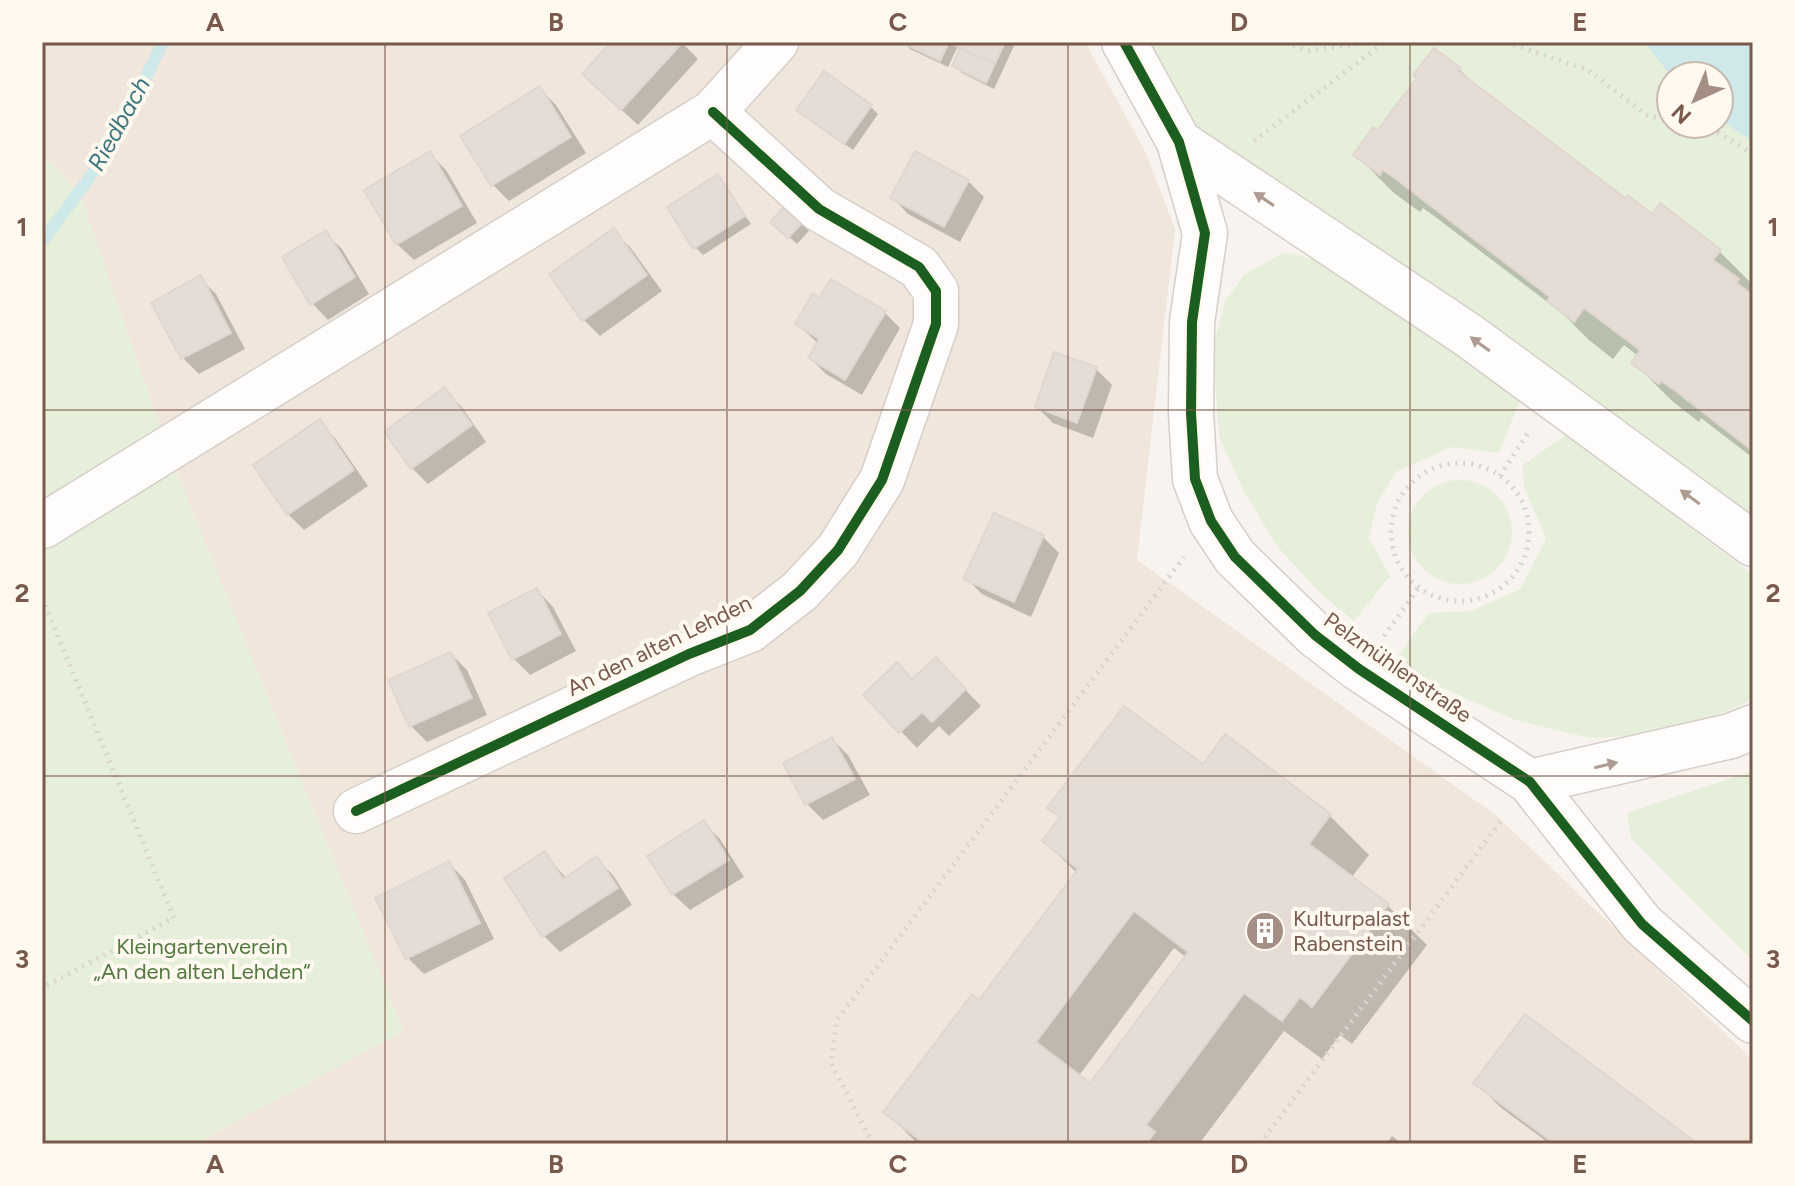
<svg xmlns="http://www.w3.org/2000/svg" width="1795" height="1186" font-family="Figtree,sans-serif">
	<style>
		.residential { fill: #f1e6db }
		.green { fill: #e6efd9; fill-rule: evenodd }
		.water { fill: #cfe8ea }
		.shadow { fill: #0003; fill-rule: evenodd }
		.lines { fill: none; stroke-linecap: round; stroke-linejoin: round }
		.stream { stroke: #cfe8ea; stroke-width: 12 }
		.building { fill: #e5dcd5; stroke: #e1d6d0; stroke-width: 2; fill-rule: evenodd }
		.minor-casing { stroke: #d6cec9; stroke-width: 47 }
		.path { stroke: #dbd3cf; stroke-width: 5; stroke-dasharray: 2 6; stroke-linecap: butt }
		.minor { stroke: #fefdfc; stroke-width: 44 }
		.cycleway-casing { stroke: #fff9f0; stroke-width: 15 }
		.cycleway { stroke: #1b5e20; stroke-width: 10 }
		.oneway { fill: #ae9b92 }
		.grid { fill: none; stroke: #79594b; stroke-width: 2; stroke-opacity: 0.55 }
		.labels { text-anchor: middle; stroke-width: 8; stroke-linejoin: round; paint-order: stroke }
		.street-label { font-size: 22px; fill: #79594b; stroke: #fff9f0 }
		.poi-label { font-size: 22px; fill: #79594b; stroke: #fff9f0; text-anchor: start }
		.park-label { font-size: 22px; fill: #537940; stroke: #fff9f0 }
		.water-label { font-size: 24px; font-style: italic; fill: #3e767e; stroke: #fff9f0 }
		.neatline { fill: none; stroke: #79594b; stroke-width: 3 }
		.grid-label { font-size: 26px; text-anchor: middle; font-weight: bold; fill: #79594b }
	</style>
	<rect width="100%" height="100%" fill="#f8f3ee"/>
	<path class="residential" d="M42 42H1085L1146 153 1175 229 1137 560 1497 816 1753 1060V1144H194L403 1031 168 451 79 192 42 156Z"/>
	<g class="green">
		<path d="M1139 42H1753V518L1182 120ZM1671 76H1719V124H1671Z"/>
		<path d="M42 156 79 192 168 451 403 1031 194 1144H42Z"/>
		<path d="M1283 253 1301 255 1318 262 1476 360 1521 397 1499 453 1451 447 1396 472 1377 503 1369 538 1390 576 1354 621 1319 592 1277 546 1243 490 1219 436 1213 347 1225 301 1244 275Z"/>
		<path d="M1567 434 1753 575V697L1742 705 1667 734 1590 738 1515 720 1434 684 1397 658 1429 613 1472 611 1520 589 1546 539C1538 514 1519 490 1523 465Z"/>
		<circle cx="1460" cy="532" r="52"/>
		<path d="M1753 771V961L1631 838 1627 813Z"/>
	</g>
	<path class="water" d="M1645 42H1753V142L1719 119V76H1671Z"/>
	<g class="shadow">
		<path d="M613 42H681L698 59 638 125 600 90Z"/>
		<path d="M904 42H1022L1015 44 994 89 962 73 954 65 961 50 957 48 948 67 910 49Z"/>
		<path d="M1459 69 1482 92 1625 201 1719 251 1753 285V458L1701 418 1699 422 1672 401 1633 362 1638 356 1624 345 1613 359 1589 340 1562 313 1434 216 1423 208 1420 212 1394 193 1355 154 1378 133Z"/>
		<path d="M540 89 556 105 586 153 509 201 493 185 463 137Z"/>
		<path d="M871 107 878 114 853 150 806 117Z"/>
		<path d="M430 154 446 170 477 223 414 260 397 244Z"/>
		<path d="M718 177 751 224 703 255 695 247Z"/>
		<path d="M968 181 984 197 960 242 908 214 892 197Z"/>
		<path d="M801 223 809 231 797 244 781 230Z"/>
		<path d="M614 231 630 247 662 291 600 336 584 320Z"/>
		<path d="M325 233 342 249 369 294 328 320 312 303Z"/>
		<path d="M200 278 216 294 245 349 199 374 183 358 154 304Z"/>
		<path d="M820 301 884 312 900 328 862 395 826 374 810 358 819 344 797 324Z"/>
		<path d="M1096 369 1112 385 1093 438 1053 423 1037 407Z"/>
		<path d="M444 390 461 406 486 442 428 484 412 468 387 433Z"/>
		<path d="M319 422 335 438 368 486 304 530 288 514 256 465Z"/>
		<path d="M995 515 1043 537 1059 553 1031 617 982 594 966 578Z"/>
		<path d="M537 590 553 607 576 651 530 675 514 659Z"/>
		<path d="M451 654 467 670 487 715 427 742 411 726Z"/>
		<path d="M952 676 981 706 949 736 939 726 917 748 866 695 913 681Z"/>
		<path d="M832 739 848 755 870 795 823 820 807 804 785 764Z"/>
		<path d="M1203 767 1330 816 1369 855 1351 878 1388 906 1427 945 1352 1044 1340 1035 1322 1059 1284 1031 1199 1144H918L886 1112 980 1003 1077 873 1044 841 1061 819 1050 808ZM1174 948 1187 958 1091 1086 1078 1077Z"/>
		<path d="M704 823 720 839 744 877 690 910 673 894Z"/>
		<path d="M545 854 567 879 597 859 613 875 632 905 560 952 544 936Z"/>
		<path d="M449 863 465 880 494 939 424 974 408 958Z"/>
		<path d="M1476 1083 1695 1144H1550L1500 1107Z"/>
		<path d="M1392 1136 1402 1144H1386Z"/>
	</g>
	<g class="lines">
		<path class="stream" d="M42 242 111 148 163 42"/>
	</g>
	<g class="building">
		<path d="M611 42H683L621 110 582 74Z"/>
		<path d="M901 42H949L940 61Z"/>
		<path d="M955 42H1005L995 64 954 45Z"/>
		<path d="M960 48 995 64 986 83 952 66Z"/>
		<path d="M1434 48 1461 68 1458 71 1625 198 1628 195 1652 214 1660 203 1721 250 1713 260 1739 279 1736 283 1753 295V451L1673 389 1661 381 1659 384 1631 363 1640 350 1584 308 1574 322 1547 301 1550 297 1393 177 1383 170 1380 175 1353 155 1373 127 1378 130 1397 104 1417 78 1413 75Z"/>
		<path d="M824 71 872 105 844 144 796 110Z"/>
		<path d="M540 86 571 137 491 186 460 136Z"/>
		<path d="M430 151 462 206 396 245 364 190Z"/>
		<path d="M915 151 969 180 944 227 890 198Z"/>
		<path d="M718 174 745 216 693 249 667 207Z"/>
		<path d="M785 206 803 222 788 238 770 222Z"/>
		<path d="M614 228 647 275 582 321 549 274Z"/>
		<path d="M326 230 355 277 310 305 282 257Z"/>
		<path d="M201 275 231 333 181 359 151 303Z"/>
		<path d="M831 279 886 311 845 380 808 358 819 339 795 324 813 293 819 298Z"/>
		<path d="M1054 352 1097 367 1077 423 1035 407Z"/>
		<path d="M445 387 472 425 411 469 384 432Z"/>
		<path d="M320 419 354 470 287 515 253 465Z"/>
		<path d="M994 513 1044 535 1014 602 963 579Z"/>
		<path d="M537 588 561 634 512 660 488 613Z"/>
		<path d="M451 652 472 698 409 727 388 680Z"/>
		<path d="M936 657 966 689 932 722 922 712 899 733 863 695 897 662 912 679Z"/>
		<path d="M1124 706 1203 764 1225 734 1331 814 1309 844 1389 904 1312 1007 1300 997 1282 1021 1244 993 1146 1125 1155 1132 1146 1144H925L883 1112 972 994 979 1000 1078 869 1042 841 1060 817 1047 808ZM1134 911 1188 952 1090 1083 1036 1042Z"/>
		<path d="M832 737 855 779 805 805 783 763Z"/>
		<path d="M704 820 729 860 672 895 647 856Z"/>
		<path d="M545 851 563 879 597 856 618 888 542 937 504 878Z"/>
		<path d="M449 861 480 923 406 959 375 898Z"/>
		<path d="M1525 1014 1698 1144H1555L1473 1083Z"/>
	</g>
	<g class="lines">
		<g class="minor-casing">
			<g id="minor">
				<path d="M1124 42 1179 142 1205 233 1192 322 1191 413 1195 479 1211 521 1235 557 1315 635 1359 669 1530 782 1642 924 1753 1021"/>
				<path d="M1179 142 1468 335 1753 544"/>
				<path d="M43 526 713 112 776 42"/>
				<path d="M1530 782 1731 736 1753 727"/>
				<path d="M356 811 689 654 750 630 800 591 838 550 882 480 936 324V291L919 267 819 209 713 112"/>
			</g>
		</g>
		<g class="path">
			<path d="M1286 42 1307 51 1371 42"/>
			<path d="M1506 42 1588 70 1647 115 1671 121"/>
			<path d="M1704 124 1753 154"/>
			<path d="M1254 141 1385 42"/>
			<circle cx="1460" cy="532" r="69"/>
			<path d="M1500 476 1528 433"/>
			<path d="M42 598 174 918 42 988"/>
			<path d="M1384 636 1419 587"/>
			<path d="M873 1144 831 1063 837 1020 1184 557"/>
			<path d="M1260 1144 1503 818"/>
		</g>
		<use href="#minor" class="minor"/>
		<g class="cycleway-casing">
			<g id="cycleway">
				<path d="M1124 42 1179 142 1205 233 1192 322 1191 413 1195 479 1211 521 1235 557 1315 635 1359 669 1530 782 1642 924 1753 1021"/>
				<path d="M356 811 689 654 750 630 800 591 838 550 882 480 936 324V291L919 267 819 209 713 112"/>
			</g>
		</g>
		<use href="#cycleway" class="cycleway"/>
	</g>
	<defs><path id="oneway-solid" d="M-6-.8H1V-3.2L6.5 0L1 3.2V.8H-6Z" transform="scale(2)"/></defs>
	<g class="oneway">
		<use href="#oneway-solid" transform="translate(1264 199) rotate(-146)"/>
		<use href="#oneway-solid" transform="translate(1480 344) rotate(-144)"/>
		<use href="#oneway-solid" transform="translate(1690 497) rotate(-144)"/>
		<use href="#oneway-solid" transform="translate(1606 765) rotate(-13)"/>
	</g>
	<path class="grid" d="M385 42V1144M727 42V1144M1068 42V1144M1410 42V1144M42 410H1753M42 776H1753"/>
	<defs>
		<g id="building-disc" transform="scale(2)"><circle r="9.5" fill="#a58f84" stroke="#fff9f0"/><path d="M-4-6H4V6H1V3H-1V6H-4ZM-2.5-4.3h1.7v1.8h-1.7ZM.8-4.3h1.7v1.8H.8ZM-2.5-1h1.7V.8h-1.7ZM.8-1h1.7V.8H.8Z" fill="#fff"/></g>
	</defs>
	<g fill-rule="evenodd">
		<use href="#building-disc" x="1265" y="931"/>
	</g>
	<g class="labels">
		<g class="street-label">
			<text transform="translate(659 645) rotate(-26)" y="8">An den alten Lehden</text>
			<text transform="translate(1398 667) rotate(35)" y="8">Pelzmühlenstraße</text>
		</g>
		<g class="poi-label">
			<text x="1293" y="926">Kulturpalast<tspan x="1293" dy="25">Rabenstein</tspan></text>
		</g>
		<g class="park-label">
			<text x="202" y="954">Kleingartenverein<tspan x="202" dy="25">„An den alten Lehden“</tspan></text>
		</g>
		<g class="water-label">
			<text transform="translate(119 124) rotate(-61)" y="8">Riedbach</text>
		</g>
	</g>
	<rect width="1795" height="1186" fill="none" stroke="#fff9f0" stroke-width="88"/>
	<g transform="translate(1695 100) rotate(224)"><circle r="38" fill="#fff9f0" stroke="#c9b9ae" stroke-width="2"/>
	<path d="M0-6L14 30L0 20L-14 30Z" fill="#a58f84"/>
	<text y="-12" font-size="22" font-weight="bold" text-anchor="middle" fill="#79594b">N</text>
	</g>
	<rect x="44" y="44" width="1707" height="1098" class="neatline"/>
	<g class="grid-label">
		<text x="215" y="31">A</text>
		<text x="556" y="31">B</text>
		<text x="898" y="31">C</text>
		<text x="1239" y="31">D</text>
		<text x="1580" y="31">E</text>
		<text x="22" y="236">1</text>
		<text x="1773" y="236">1</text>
		<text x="22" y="602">2</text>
		<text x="1773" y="602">2</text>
		<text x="22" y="968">3</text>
		<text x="1773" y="968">3</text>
		<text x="215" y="1173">A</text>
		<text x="556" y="1173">B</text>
		<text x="898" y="1173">C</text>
		<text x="1239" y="1173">D</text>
		<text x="1580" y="1173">E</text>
	</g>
</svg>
